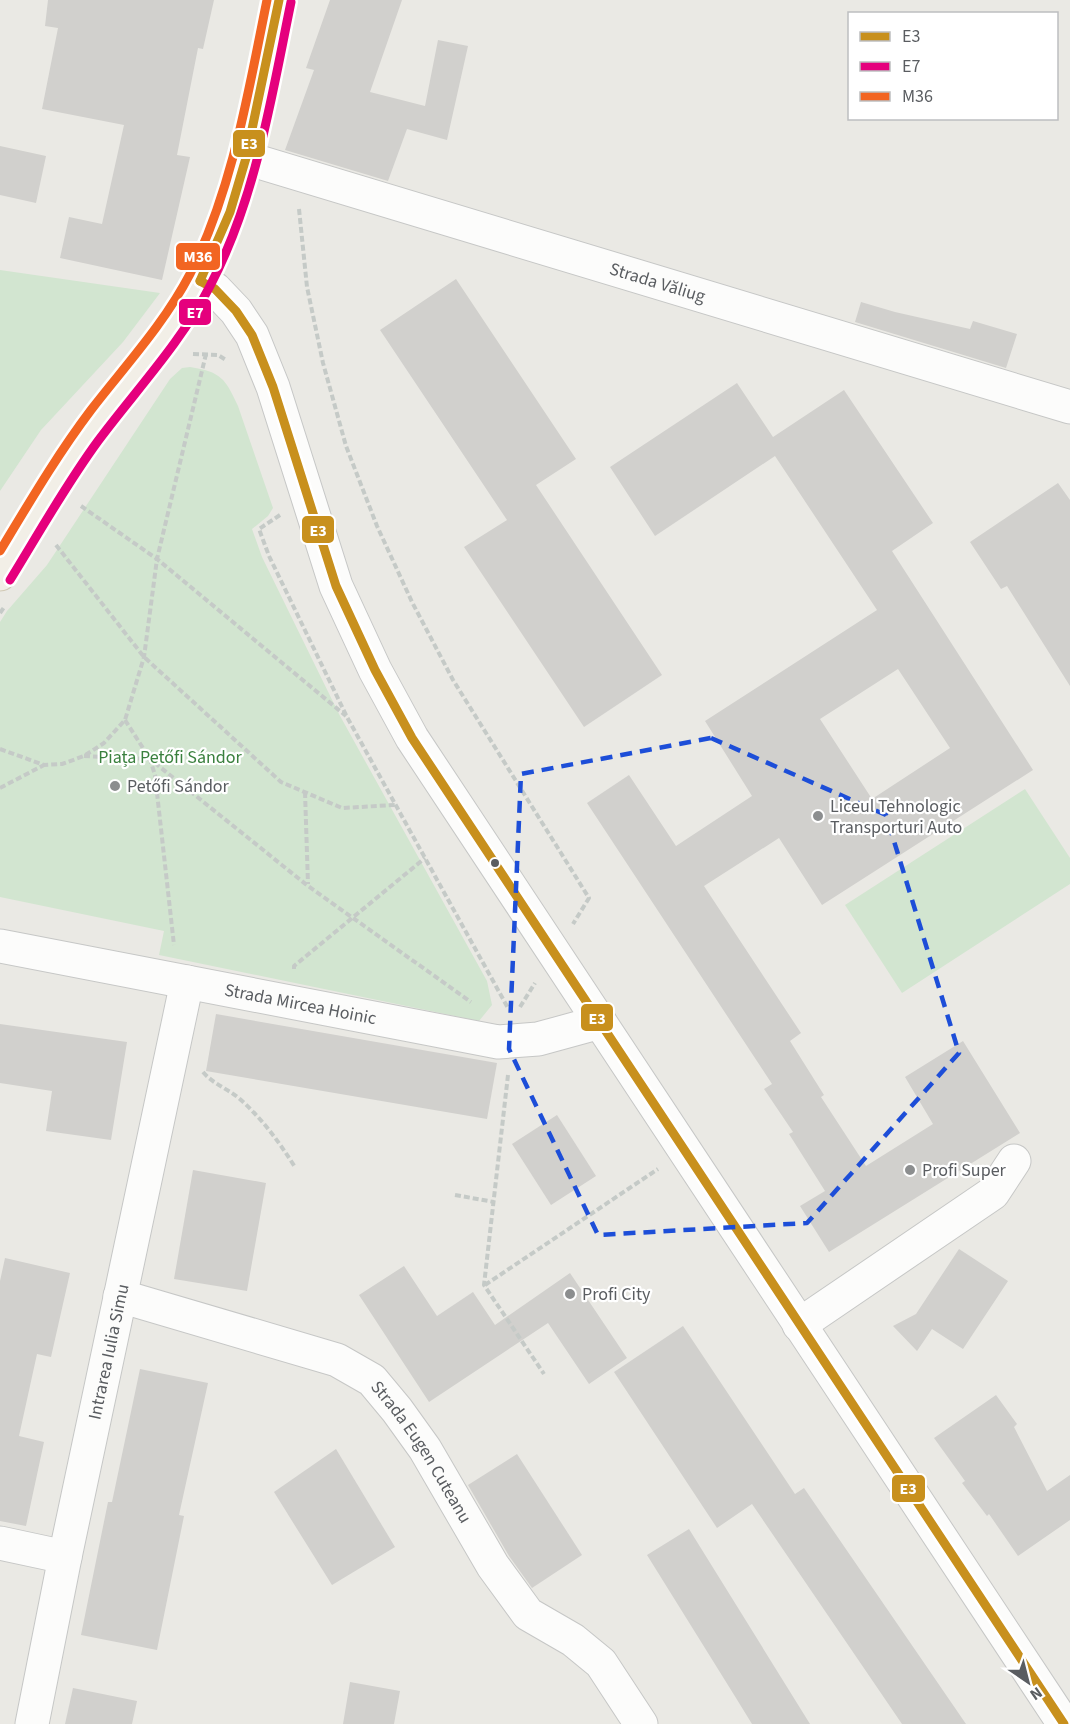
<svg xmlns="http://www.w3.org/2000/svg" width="1070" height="1724" font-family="'Source Sans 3',sans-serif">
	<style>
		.green { fill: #d2e5d0 }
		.building { fill: #d1d0cd; fill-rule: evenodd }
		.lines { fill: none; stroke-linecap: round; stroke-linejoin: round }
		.minor-casing { stroke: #c6c7c6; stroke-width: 35 }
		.major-casing { stroke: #d0c8b4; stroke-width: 35 }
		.path { stroke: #c5cac7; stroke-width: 4; stroke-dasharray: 6 3; stroke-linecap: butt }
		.minor { stroke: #fcfcfb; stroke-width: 33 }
		.major { stroke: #f2efe7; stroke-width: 33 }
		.bus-1-casing { stroke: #fff; stroke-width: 14 }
		.bus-2-casing { stroke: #fff; stroke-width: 14 }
		.bus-3-casing { stroke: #fff; stroke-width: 14 }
		.bus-1 { stroke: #c8901d; stroke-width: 9 }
		.bus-2 { stroke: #e5007d; stroke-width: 9 }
		.bus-3 { stroke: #f26522; stroke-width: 9 }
		.marked { fill: none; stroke: #1d4ed8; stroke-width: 4.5; stroke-dasharray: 12 8; stroke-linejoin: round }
		.poi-dot { fill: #8c8e8f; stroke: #fff; stroke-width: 2 }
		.bus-dot { fill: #5a5d61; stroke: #fff; stroke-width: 2 }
		.labels { text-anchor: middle; stroke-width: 4.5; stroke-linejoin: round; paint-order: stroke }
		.street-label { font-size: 18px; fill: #5a5d61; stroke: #fff }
		.park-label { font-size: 18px; fill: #3a803e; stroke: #fff }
		.poi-label { font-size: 18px; fill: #5a5d61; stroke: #fff; text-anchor: start }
		.line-badge { stroke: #fff; stroke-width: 2 }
		.badge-label { font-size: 16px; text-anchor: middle; font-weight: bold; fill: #fff }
	</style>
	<rect width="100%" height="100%" fill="#eae9e4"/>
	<g class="green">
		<path d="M0 270 160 293 123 342 41 430 0 491Z"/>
		<path d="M190 367C221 372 225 378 238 406L273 508 268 516 252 529 262 557 339 714 487 981 492 1005 479 1021 159 955 164 931 0 897V622L7 611 47 565 170 379 182 368Z"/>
		<path d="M1025 789 1070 858V884L902 993 845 905Z"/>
	</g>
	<g class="building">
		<path d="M48 0H214L203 49 198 48 177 155 190 157 162 280 60 258 69 217 102 224 124 125 42 109 58 28 45 26Z"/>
		<path d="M330 0H402L370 92 425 106 438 40 468 46 447 140 407 129 388 181 285 150 314 70 306 68Z"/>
		<path d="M0 146 46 156 36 203 0 195Z"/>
		<path d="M456 279 576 459 536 485 662 675 584 727 464 547 507 520 380 330Z"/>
		<path d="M861 302 895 312 970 329 973 321 1017 334 1006 368 855 322Z"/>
		<path d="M737 383 773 437 844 390 933 523 892 551 1033 770 822 905 779 838 704 886 801 1033 790 1041 824 1095 821 1097 866 1166 933 1124 905 1077 963 1041 1020 1133 829 1252 800 1206 825 1191 789 1134 793 1132 764 1089 772 1084 587 803 629 775 676 846 752 796 705 721 877 610 775 456 655 536 610 467ZM898 669 950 748 872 799 820 719Z"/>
		<path d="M1058 483 1070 500V686L1007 586 1001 589 970 542Z"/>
		<path d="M216 1014 497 1063 487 1119 206 1071Z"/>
		<path d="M0 1024 127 1042 111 1140 46 1131 52 1091 0 1083Z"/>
		<path d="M557 1115 596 1176 551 1205 512 1144Z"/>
		<path d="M193 1170 266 1183 247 1291 174 1279Z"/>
		<path d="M959 1249 1008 1281 963 1349 932 1329 917 1351 893 1326 916 1314Z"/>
		<path d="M5 1258 70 1273 51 1357 37 1354 19 1436 44 1442 26 1526 0 1521V1281Z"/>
		<path d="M404 1266 437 1316 473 1292 495 1325 570 1273 627 1358 589 1384 548 1323 429 1402 359 1295Z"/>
		<path d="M683 1326 795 1494 804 1488 966 1724H902L752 1504 717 1528 614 1372Z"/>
		<path d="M140 1369 208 1383 179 1515 184 1516 157 1650 81 1635 108 1502H112Z"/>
		<path d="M996 1395 1017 1424 1014 1427 1047 1491 1070 1475V1520L1018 1556 989 1514 987 1516 962 1483 965 1481 934 1438Z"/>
		<path d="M336 1449 395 1547 332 1585 274 1492Z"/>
		<path d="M517 1454 582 1555 532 1588 509 1556 468 1485Z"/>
		<path d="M689 1529 810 1724H752L736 1698 647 1555Z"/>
		<path d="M350 1682 400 1691 394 1724H343Z"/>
		<path d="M73 1688 137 1701 132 1724H65Z"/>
	</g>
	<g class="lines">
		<g class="minor-casing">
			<g id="minor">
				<path id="s1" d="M246 158 1070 407"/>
				<path d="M200 281 215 289 236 311 252 335 273 387 336 586 375 670 412 738 1064 1724"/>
				<path id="s2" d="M0 946 498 1042 538 1039 600 1022"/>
				<path id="s3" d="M120 1296 337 1360 372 1380 397 1410 425 1449 493 1566 528 1614 573 1640 601 1663 641 1724"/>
				<path d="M799 1325 993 1193 1014 1161"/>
				<path d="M0 1543 65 1557"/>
				<path id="s4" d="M32 1724 65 1557 187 982"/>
			</g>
		</g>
		<g class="major-casing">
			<path id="major" d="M0 574C28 528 55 480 87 436 124 385 168 338 199 282 246 196 259 95 279 0"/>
		</g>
		<g class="path">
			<path d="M299 209 307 287 323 363 346 446 377 526 412 602 453 680 589 898 573 924"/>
			<path d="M193 354 218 355 226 360"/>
			<path d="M81 506 157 559 346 716"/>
			<path d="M280 515 259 529 269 556 347 717 508 1008"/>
			<path d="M56 545 144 657 281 782 342 808 395 805"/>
			<path d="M0 613 5 606"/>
			<path d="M125 720 150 759 155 775 174 945"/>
			<path d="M0 749 44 765 62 764 84 756 104 743 125 720 144 657 157 559 206 354"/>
			<path d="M84 756 150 759 308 886 471 1002"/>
			<path d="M0 788 44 765"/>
			<path d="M305 792 308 884"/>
			<path d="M294 969V966L425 858"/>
			<path d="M520 1007 535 983"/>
			<path d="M203 1072C214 1085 229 1089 241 1100 264 1121 279 1142 295 1167"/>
			<path d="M508 1075 484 1285 544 1374"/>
			<path d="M455 1195 494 1202"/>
			<path d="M485 1285 658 1169"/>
		</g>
		<use href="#minor" class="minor"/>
		<use href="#major" class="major"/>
		<g class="bus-1-casing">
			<g id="bus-1">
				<path d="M200 281 215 289 236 311 252 335 273 387 336 586 375 670 412 738 1064 1724"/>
				<path d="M200 281 230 212 246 158 279 0"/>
			</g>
		</g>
		<g class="bus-2-casing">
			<path id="bus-2" d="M10 580C39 533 65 486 98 441 136 390 181 343 210 286 256 198 271 99 291 2"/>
		</g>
		<g class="bus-3-casing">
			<path id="bus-3" d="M0 551C29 503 57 455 91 410 125 366 164 324 190 274 233 188 248 93 267 0"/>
		</g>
		<use href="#bus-1" class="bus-1"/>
		<use href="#bus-2" class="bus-2"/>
		<use href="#bus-3" class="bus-3"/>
	</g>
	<path class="marked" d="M711 738 886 815 959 1053 807 1223 598 1235 509 1049 521 774Z"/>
	<g class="poi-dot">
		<circle cx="115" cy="786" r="6"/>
		<circle cx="818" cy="816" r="6"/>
		<circle cx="910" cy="1170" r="6"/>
		<circle cx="570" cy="1294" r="6"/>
	</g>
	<circle class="bus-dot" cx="495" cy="863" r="5"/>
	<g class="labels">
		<g class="street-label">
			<text dy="6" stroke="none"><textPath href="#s1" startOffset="430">Strada Văliug</textPath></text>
			<text dy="6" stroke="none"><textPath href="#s2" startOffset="306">Strada Mircea Hoinic</textPath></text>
			<text dy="6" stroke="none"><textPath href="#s4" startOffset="380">Intrarea Iulia Simu</textPath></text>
			<text dy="6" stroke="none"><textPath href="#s3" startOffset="354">Strada Eugen Cuteanu</textPath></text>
		</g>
		<g class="park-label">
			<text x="170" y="763">Piața Petőfi Sándor</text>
		</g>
		<g class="poi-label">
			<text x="127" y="792">Petőfi Sándor</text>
			<text x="830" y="812">Liceul Tehnologic<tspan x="830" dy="21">Transporturi Auto</tspan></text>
			<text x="922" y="1176">Profi Super</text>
			<text x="582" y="1300">Profi City</text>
		</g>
	</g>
	<g class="line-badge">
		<rect x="232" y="129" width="34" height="29" rx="6" fill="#c8901d"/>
		<rect x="175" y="242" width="46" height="29" rx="6" fill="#f26522"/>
		<rect x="178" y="298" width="34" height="28" rx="6" fill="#e5007d"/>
		<rect x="301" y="515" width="34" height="29" rx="6" fill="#c8901d"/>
		<rect x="580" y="1003" width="34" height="29" rx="6" fill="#c8901d"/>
		<rect x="891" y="1474" width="35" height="29" rx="6" fill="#c8901d"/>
	</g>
	<g class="badge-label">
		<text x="249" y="149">E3</text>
		<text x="198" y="262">M36</text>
		<text x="195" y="318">E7</text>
		<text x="318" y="536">E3</text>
		<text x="597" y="1024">E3</text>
		<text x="908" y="1494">E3</text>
	</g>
	<rect x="848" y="12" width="210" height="108" fill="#ffffff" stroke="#bdbec0" stroke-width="1.5"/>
	<rect x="860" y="32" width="30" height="9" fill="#c8901d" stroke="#bdbec0" stroke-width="1.5"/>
	<text x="902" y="42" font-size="18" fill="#5a5d61">E3</text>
	<rect x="860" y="62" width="30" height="9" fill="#e5007d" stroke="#bdbec0" stroke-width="1.5"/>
	<text x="902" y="72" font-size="18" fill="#5a5d61">E7</text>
	<rect x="860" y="92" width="30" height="9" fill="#f26522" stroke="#bdbec0" stroke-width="1.5"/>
	<text x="902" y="102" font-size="18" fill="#5a5d61">M36</text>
	<g transform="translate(1028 1682) rotate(145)" stroke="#ffffff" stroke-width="4.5" paint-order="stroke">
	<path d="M0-4.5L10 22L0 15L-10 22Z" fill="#5a5d61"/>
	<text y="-9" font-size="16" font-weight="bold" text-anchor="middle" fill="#5a5d61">N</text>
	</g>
</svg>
